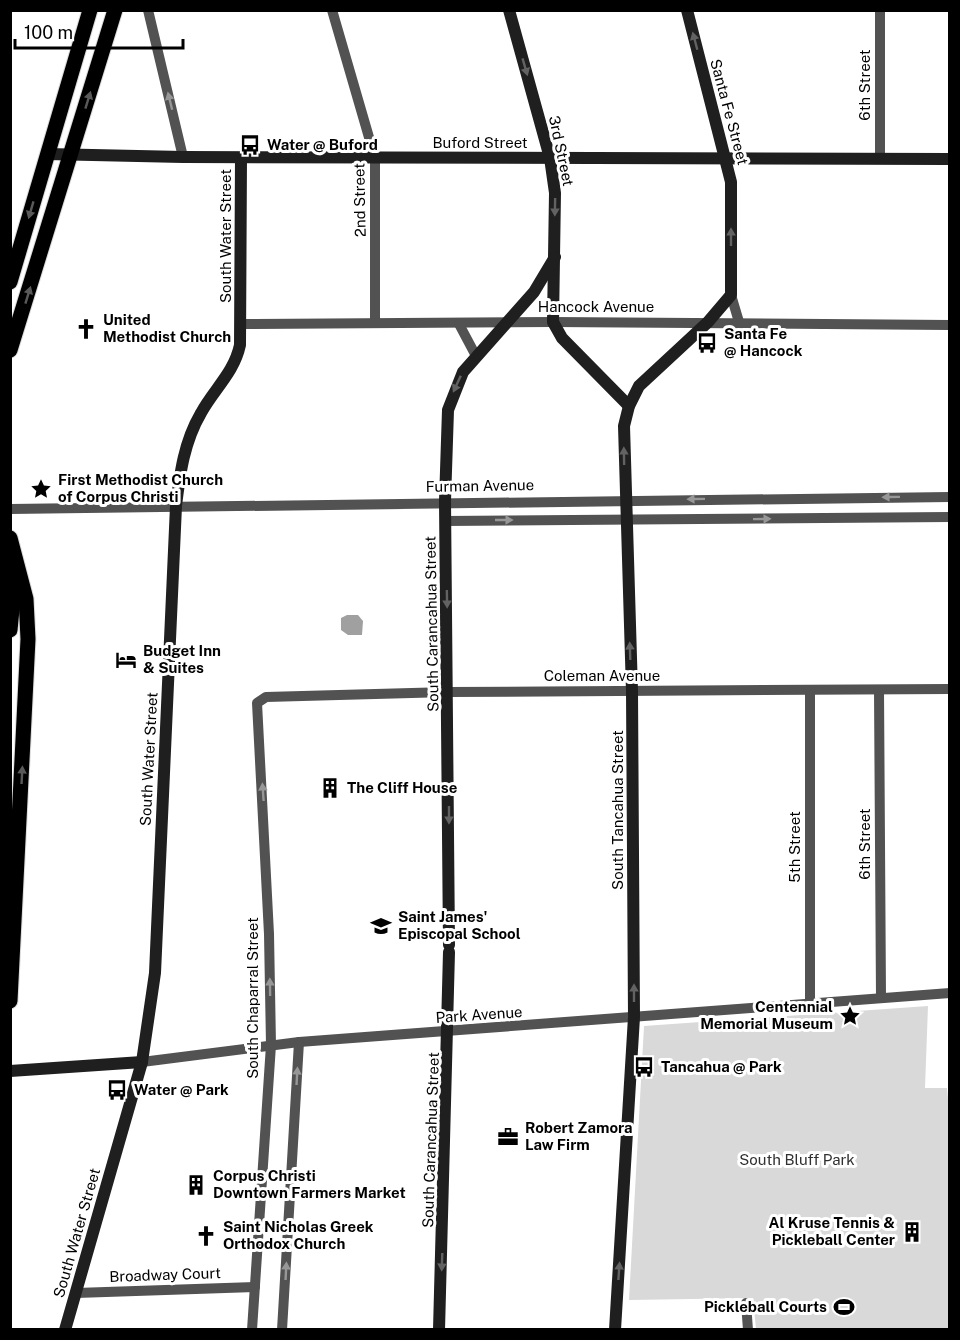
<svg xmlns="http://www.w3.org/2000/svg" width="960" height="1340" font-family="'Public Sans',sans-serif">
	<style>
		.green { fill: #d9d9d9 }
		.water { fill: #a0a0a0 }
		.lines { fill: none; stroke-linecap: round; stroke-linejoin: round }
		.primary-casing { stroke: #dbdbdb; stroke-width: 17 }
		.street { stroke: #525252; stroke-width: 10 }
		.secondary { stroke: #1f1f1f; stroke-width: 12 }
		.primary { stroke: #000; stroke-width: 15 }
		.oneway { fill: #626262 }
		.oneway2 { fill: #595959 }
		.oneway3 { fill: #979797 }
		.labels { text-anchor: middle; stroke-width: 6; stroke-linejoin: round; paint-order: stroke }
		.street-label { font-size: 15px; fill: #000; stroke: #fff }
		.poi-label { font-size: 15px; font-weight: bold; fill: #000; stroke: #fff; text-anchor: start }
		.park-label { font-size: 15px; fill: #303030; stroke: #fff }
	</style>
	<rect width="100%" height="100%" fill="#fff"/>
	<path class="green" d="M928 1006 925 1088H947L949 1110V1329H756L753 1298 629 1300 644 1026Z"/>
	<path class="water" d="M347 615H358L363 621 362 635H348L341 630V618Z"/>
	<g class="lines">
		<g class="primary-casing">
			<g id="primary">
				<path d="M10 282 90 10"/>
				<path d="M10 350 115 10"/>
				<path d="M10 538 26 599 28 639 10 1001"/>
				<path d="M10 579 13 599 10 630"/>
			</g>
		</g>
		<g class="street">
			<path d="M148 10 183 157"/>
			<path d="M332 10 375 158V322"/>
			<path d="M880 159V10"/>
			<path d="M731 295 739 322"/>
			<path d="M242 324 553 322 950 325"/>
			<path d="M459 324 476 356"/>
			<path d="M10 509 950 497"/>
			<path d="M445 521 950 517"/>
			<path d="M879 690 881 998"/>
			<path d="M810 691V1003"/>
			<path d="M142 1062 299 1042 950 993"/>
			<path d="M76 1293 255 1287"/>
			<path d="M746 1303 748 1330"/>
			<path d="M252 1330 271 1045 269 934 257 703 266 697 448 692 950 689"/>
			<path d="M282 1330 299 1042"/>
		</g>
		<g class="secondary">
			<path d="M509 10 550 158 555 193 553 322 562 338 629 406"/>
			<path d="M47 154 183 157 950 159"/>
			<path d="M449 945 445 501 448 410 463 372 534 292 555 257"/>
			<path d="M10 1071 142 1062"/>
			<path d="M65 1330 142 1062 155 973 176 506C180 473 184 442 201 413 214 389 234 373 240 345L241 158"/>
			<path d="M439 1330 449 952"/>
			<path d="M615 1330 634 1017 632 691 624 426 629 406 639 386 708 322 731 295V182L687 10"/>
		</g>
		<use href="#primary" class="primary"/>
	</g>
	<defs><path id="oneway-solid" d="M-6-.8H1V-3.2L6.5 0L1 3.2V.8H-6Z" transform="scale(1.5)"/></defs>
	<g class="oneway">
		<use href="#oneway-solid" transform="translate(695 41) rotate(-105)"/>
		<use href="#oneway-solid" transform="translate(525 67) rotate(74)"/>
		<use href="#oneway-solid" transform="translate(555 207) rotate(91)"/>
		<use href="#oneway-solid" transform="translate(731 237) rotate(-90)"/>
		<use href="#oneway-solid" transform="translate(457 384) rotate(115)"/>
		<use href="#oneway-solid" transform="translate(624 456) rotate(-91)"/>
		<use href="#oneway-solid" transform="translate(447 599) rotate(89)"/>
		<use href="#oneway-solid" transform="translate(630 651) rotate(-92)"/>
		<use href="#oneway-solid" transform="translate(449 815) rotate(90)"/>
		<use href="#oneway-solid" transform="translate(634 993) rotate(-90)"/>
		<use href="#oneway-solid" transform="translate(442 1262) rotate(92)"/>
		<use href="#oneway-solid" transform="translate(619 1271) rotate(-86)"/>
	</g>
	<g class="oneway2">
		<use href="#oneway-solid" transform="translate(88 100) rotate(-73)"/>
		<use href="#oneway-solid" transform="translate(31 210) rotate(106)"/>
		<use href="#oneway-solid" transform="translate(28 295) rotate(-73)"/>
		<use href="#oneway-solid" transform="translate(22 775) rotate(-87)"/>
	</g>
	<g class="oneway3">
		<use href="#oneway-solid" transform="translate(170 101) rotate(-104)"/>
		<use href="#oneway-solid" transform="translate(891 497) rotate(179)"/>
		<use href="#oneway-solid" transform="translate(696 499) rotate(179)"/>
		<use href="#oneway-solid" transform="translate(762 519) rotate(-1)"/>
		<use href="#oneway-solid" transform="translate(504 520)"/>
		<use href="#oneway-solid" transform="translate(263 792) rotate(-94)"/>
		<use href="#oneway-solid" transform="translate(270 987) rotate(-91)"/>
		<use href="#oneway-solid" transform="translate(297 1076) rotate(-87)"/>
		<use href="#oneway-solid" transform="translate(286 1271) rotate(-87)"/>
	</g>
	<defs>
		<g id="bus-bare" transform="scale(1.62)"><path d="M-5-6H5V4H4V6H2V4H-2V6H-4V4H-5ZM-3.5-4V0h7V-4ZM-3.5 1.2v1.5H-2V1.2ZM2 1.2v1.5H3.5V1.2Z" fill="#000" stroke="#fff" stroke-width="2.5" paint-order="stroke"/></g>
		<g id="church-bare" transform="scale(1.62)"><path d="M-1.2-6h2.4v3.5h3.3v2.4h-3.3V6h-2.4V-.1h-3.3v-2.4h3.3Z" fill="#000" stroke="#fff" stroke-width="2.5" paint-order="stroke"/></g>
		<g id="sight-bare" transform="scale(1.62)"><path d="M0-6L1.8-2.2L6-1.7L2.9 1.2L3.7 5.4L0 3.3L-3.7 5.4L-2.9 1.2L-6-1.7L-1.8-2.2Z" fill="#000" stroke="#fff" stroke-width="2.5" paint-order="stroke"/></g>
		<g id="hotel-bare" transform="scale(1.62)"><path d="M-6-4.5h1.5V1H6V5H4.5V3h-9V5H-6ZM-4 0a1.8 1.8 0 1 1 3.6 0ZM.5 0V-2.5h3Q6-2.5 6 0Z" fill="#000" stroke="#fff" stroke-width="2.5" paint-order="stroke"/></g>
		<g id="building-bare" transform="scale(1.62)"><path d="M-4-6H4V6H1V3H-1V6H-4ZM-2.5-4.3h1.7v1.8h-1.7ZM.8-4.3h1.7v1.8H.8ZM-2.5-1h1.7V.8h-1.7ZM.8-1h1.7V.8H.8Z" fill="#000" stroke="#fff" stroke-width="2.5" paint-order="stroke"/></g>
		<g id="school-bare" transform="scale(1.62)"><path d="M0-5L7-2L0 1L-7-2ZM-4 1L0 2.5L4 1V4Q0 6-4 4Z" fill="#000" stroke="#fff" stroke-width="2.5" paint-order="stroke"/></g>
		<g id="office-bare" transform="scale(1.62)"><path d="M-6-3h4V-5.5h4V-3h4V5H-6ZM-1-4.5V-3h2v-1.5ZM-6 0V1H6V0Z" fill="#000" stroke="#fff" stroke-width="2.5" paint-order="stroke"/></g>
		<g id="stadium-bare" transform="scale(1.62)"><path d="M0-5a6.5 5 0 1 0 0 10a6.5 5 0 1 0 0-10ZM-3.5-1.8h7v3.6h-7Z" fill="#000" stroke="#fff" stroke-width="2.5" paint-order="stroke"/></g>
	</defs>
	<g fill-rule="evenodd">
		<use href="#bus-bare" x="250" y="145"/>
		<use href="#church-bare" x="86" y="329"/>
		<use href="#bus-bare" x="707" y="343"/>
		<use href="#sight-bare" x="41" y="489"/>
		<use href="#hotel-bare" x="126" y="660"/>
		<use href="#building-bare" x="330" y="788"/>
		<use href="#school-bare" x="381" y="926"/>
		<use href="#sight-bare" x="850" y="1016"/>
		<use href="#bus-bare" x="644" y="1067"/>
		<use href="#bus-bare" x="117" y="1090"/>
		<use href="#office-bare" x="508" y="1137"/>
		<use href="#building-bare" x="196" y="1185"/>
		<use href="#building-bare" x="912" y="1232"/>
		<use href="#church-bare" x="206" y="1236"/>
		<use href="#stadium-bare" x="844" y="1307"/>
	</g>
	<g class="labels">
		<g class="street-label">
			<text transform="translate(865 85) rotate(-90)" y="5">6th Street</text>
			<text transform="translate(729 112) rotate(75)" y="5">Santa Fe Street</text>
			<text x="480" y="148">Buford Street</text>
			<text transform="translate(561 151) rotate(78)" y="5">3rd Street</text>
			<text transform="translate(360 200) rotate(-91)" y="5">2nd Street</text>
			<text transform="translate(226 236) rotate(-90)" y="5">South Water Street</text>
			<text x="596" y="312">Hancock Avenue</text>
			<text transform="translate(480 486) rotate(-1)" y="5">Furman Avenue</text>
			<text transform="translate(432 624) rotate(-91)" y="5">South Carancahua Street</text>
			<text x="602" y="681">Coleman Avenue</text>
			<text transform="translate(149 759) rotate(-87)" y="5">South Water Street</text>
			<text transform="translate(618 810) rotate(-90)" y="5">South Tancahua Street</text>
			<text transform="translate(865 844) rotate(-90)" y="5">6th Street</text>
			<text transform="translate(795 847) rotate(-90)" y="5">5th Street</text>
			<text transform="translate(253 998) rotate(-90)" y="5">South Chaparral Street</text>
			<text transform="translate(479 1015) rotate(-4)" y="5">Park Avenue</text>
			<text transform="translate(431 1140) rotate(-88)" y="5">South Carancahua Street</text>
			<text transform="translate(77 1233) rotate(-74)" y="5">South Water Street</text>
			<text transform="translate(165 1275) rotate(-2)" y="5">Broadway Court</text>
		</g>
		<g class="poi-label">
			<text x="267" y="150">Water @ Buford</text>
			<text x="103" y="325">United<tspan x="103" dy="17">Methodist Church</tspan></text>
			<text x="724" y="339">Santa Fe<tspan x="724" dy="17">@ Hancock</tspan></text>
			<text x="58" y="485">First Methodist Church<tspan x="58" dy="17">of Corpus Christi</tspan></text>
			<text x="143" y="656">Budget Inn<tspan x="143" dy="17">&amp; Suites</tspan></text>
			<text x="347" y="793">The Cliff House</text>
			<text x="398" y="922">Saint James'<tspan x="398" dy="17">Episcopal School</tspan></text>
			<text x="833" y="1012" text-anchor="end">Centennial<tspan x="833" dy="17">Memorial Museum</tspan></text>
			<text x="661" y="1072">Tancahua @ Park</text>
			<text x="134" y="1095">Water @ Park</text>
			<text x="525" y="1133">Robert Zamora<tspan x="525" dy="17">Law Firm</tspan></text>
			<text x="213" y="1181">Corpus Christi<tspan x="213" dy="17">Downtown Farmers Market</tspan></text>
			<text x="895" y="1228" text-anchor="end">Al Kruse Tennis &amp;<tspan x="895" dy="17">Pickleball Center</tspan></text>
			<text x="223" y="1232">Saint Nicholas Greek<tspan x="223" dy="17">Orthodox Church</tspan></text>
			<text x="827" y="1312" text-anchor="end">Pickleball Courts</text>
		</g>
		<g class="park-label">
			<text x="797" y="1165">South Bluff Park</text>
		</g>
	</g>
	<rect width="960" height="1340" fill="none" stroke="#000000" stroke-width="24"/>
	<path d="M15 39v9h168v-9" fill="none" stroke="#000000" stroke-width="3"/>
	<text x="24" y="39" font-size="18" fill="#000000" stroke="#ffffff" stroke-width="4.5" paint-order="stroke">100 m</text>
</svg>
